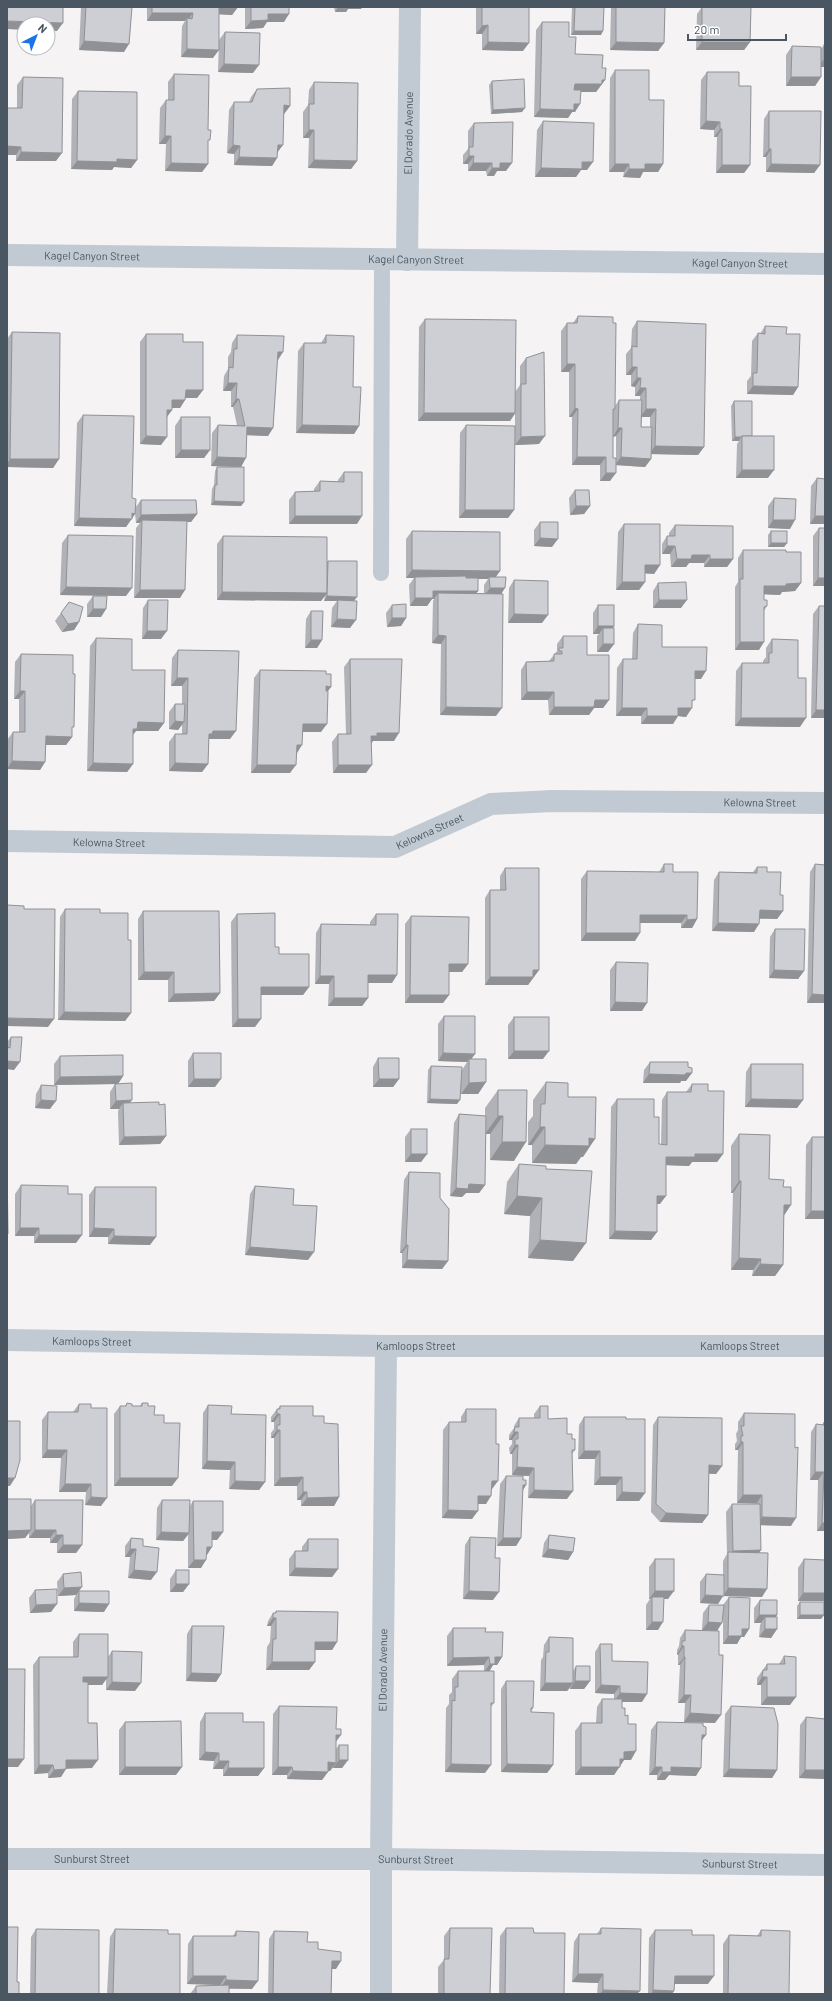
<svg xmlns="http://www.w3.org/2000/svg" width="832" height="2001" font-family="Barlow,sans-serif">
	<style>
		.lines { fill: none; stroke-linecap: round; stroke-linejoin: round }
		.lane { stroke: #c1cad2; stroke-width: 16 }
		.street { stroke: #c1cad2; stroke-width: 22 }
		.wall { fill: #b0b2b7; fill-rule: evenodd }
		.shaded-wall { fill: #909195 }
		.building { fill: #cdcfd5; stroke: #909195 }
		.labels { text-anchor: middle; stroke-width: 3; stroke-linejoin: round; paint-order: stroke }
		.street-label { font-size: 11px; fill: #4a5661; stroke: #fff }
	</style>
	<rect width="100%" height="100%" fill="#f5f3f3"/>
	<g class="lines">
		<path class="lane" d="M381 573 382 260"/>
		<g class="street">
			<path id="s1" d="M7 255 825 264"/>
			<path id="s2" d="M407 260 410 7"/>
			<path id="s3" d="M7 841 395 847 491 804 552 801 825 803"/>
			<path id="s4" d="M7 1340 386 1346H825"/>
			<path id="s5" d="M7 1859H381L825 1865"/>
			<path id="s6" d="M381 1994V1859L386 1346"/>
		</g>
	</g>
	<g class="wall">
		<path d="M81 7H132L124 52 79 50Z"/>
		<path d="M147 7H238L232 15 219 14 213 58 181 57 182 26 185 21H147Z"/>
		<path d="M245 7H289L284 22H267L263 28 245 29Z"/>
		<path d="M334 7H362L361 9H348L346 12H335Z"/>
		<path d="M470 7H529L523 51 482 50V34H476V7Z"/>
		<path d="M572 7H604L601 35H571Z"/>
		<path d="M611 7H665L664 43 658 51 610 50Z"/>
		<path d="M702 7H751L750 42 744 50H696L697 14Z"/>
		<path d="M542 22 569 37 575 54 602 68 605 80 596 92H581L575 112H572L568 118 534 117 536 30Z"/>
		<path d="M225 32 253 73 218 72 219 40Z"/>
		<path d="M824 45 825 67H821V77L815 86H786V55L792 46 821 49Z"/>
		<path d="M615 70 649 100 663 164 658 172H643L640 178 623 177 624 172H609L610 78Z"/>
		<path d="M707 72 750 165 744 173H716L717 137H714V130L700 129 701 80Z"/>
		<path d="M174 74 208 143V164L202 172 165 171 166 144H159L160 108 166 100H168V82Z"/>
		<path d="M23 77 56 161H16V155H7V108H17V85Z"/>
		<path d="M492 81 522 112 491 114 489 85Z"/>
		<path d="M314 82 357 161 351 169 308 168 309 138H303V112L308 105 309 90Z"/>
		<path d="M257 89 290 106 284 114 277 153V158L272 166 234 165V154L227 153 229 110 234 102H249L251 97Z"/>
		<path d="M78 91 137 160 131 168 114 167 112 170 71 169 72 99Z"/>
		<path d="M769 111 820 165 814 173 766 172V157H763L764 119Z"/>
		<path d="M543 121 587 170H581L576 177H535L537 130Z"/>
		<path d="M474 123 506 171H497L494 176H487L486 171H468V164H463V155L468 149V131Z"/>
		<path d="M578 316 613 323 615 406 619 400H640V396H635V387L631 386V375H626V354L631 348 632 329 637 321 704 447 698 455 651 454V459L645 467 616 465 610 481H600V465H572V417H569V372H561V331L567 323H573ZM642 417H650V427H641ZM616 436V458H613V437Z"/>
		<path d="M425 319 515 392 520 385V366L526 358 539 444 515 445V414L510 421H418L419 327Z"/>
		<path d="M765 326 786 334 798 387 793 395 747 394V381L751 376 752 341 758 333 760 334Z"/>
		<path d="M12 332 59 459 53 468 7 467V339Z"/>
		<path d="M146 334 183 342 203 390 197 398H185V400L180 408H172V410L167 417 161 445 140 444V342Z"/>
		<path d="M237 335 278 360H277L273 428 268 436 247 435 241 467 211 466 212 433 218 425H237L233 407H231V391H223L224 376 228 369V357L231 352 232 343Z"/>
		<path d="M326 335 353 387 359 426 354 434 296 433 298 351 304 343H321Z"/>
		<path d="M734 401 752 436 768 478H736L737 444 739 441H732L731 406Z"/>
		<path d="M83 415 132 498 135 508 141 500 197 514 191 522H187L180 598H134L136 528 140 523H136L135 514 126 527 74 526 77 423Z"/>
		<path d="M181 417 210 450 204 458H175V426Z"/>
		<path d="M466 425 514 510 508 518H459L460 433Z"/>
		<path d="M217 467 244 502 241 506 211 505 212 489 214 485 215 471Z"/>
		<path d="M344 472 357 524H289V500L295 492 314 491V489L320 481H338V480Z"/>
		<path d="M817 478 825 524H810L811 486Z"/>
		<path d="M575 490 590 506 584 514 570 515 569 498Z"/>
		<path d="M774 498 790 529 768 528V506Z"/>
		<path d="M540 522 552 547 534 546V530Z"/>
		<path d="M624 524 660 565 654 574 645 573V582L639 590H616L618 532Z"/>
		<path d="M675 525 733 559 727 567H704V563H689L686 567H671L670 554H662V544L667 536H669V533Z"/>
		<path d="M819 528 825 586H813V536Z"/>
		<path d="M412 531 500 571 496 577 502 594 496 716 440 715 441 644 432 643 433 601 434 599H432L427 606H410L409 585 414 578H406V539ZM478 579H488L484 585V593H476L478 591Z"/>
		<path d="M771 531 787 543 784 547H768V535Z"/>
		<path d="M68 535 126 596 60 595 62 543Z"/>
		<path d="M223 536 327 562 328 561 354 601 350 628 331 627 332 608 337 601H324L325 596 321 601 217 600V544Z"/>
		<path d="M743 550 786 552 801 583 795 591 782 592 780 595 764 594V600L767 606 764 611 759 650H735V587L738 582V558Z"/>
		<path d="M514 580 542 623H508L509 588Z"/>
		<path d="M658 583 681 608H653V591Z"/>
		<path d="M93 596 106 609 101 617H87V604Z"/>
		<path d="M148 600 161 639H142L143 608Z"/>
		<path d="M69 602 79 622 74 630 62 632 55 621Z"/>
		<path d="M392 605 406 618 401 626 387 627 386 613Z"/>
		<path d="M598 605 614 626 612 628 614 644 608 652H597V636L599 634H593V613Z"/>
		<path d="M819 606H825V718H811L813 614Z"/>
		<path d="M311 611 322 640 317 648H305L306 619Z"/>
		<path d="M638 624 662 647 701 679H695L692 704 686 717 678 716 673 724H641V716H616L617 668 623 659H632L633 633Z"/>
		<path d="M563 636 587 655 609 700 603 708H594L589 715H549L548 700H521V670L526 662 549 661 557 651V644Z"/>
		<path d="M96 638 132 670 164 723 158 731H136L133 735V764L127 772 87 771 90 646Z"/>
		<path d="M772 639 798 678 800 727 735 726 736 671 742 663H763V661L766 657V648Z"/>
		<path d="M178 650 230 739H209L208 764 202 772 169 771V742L175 734H182V725L178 730 169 729V712L175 704H182V686H171L172 658Z"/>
		<path d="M21 654 72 729V737L66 745H46L45 762 40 770 7 769V740L13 732H19V699H14L15 662Z"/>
		<path d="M350 659 394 741H373L371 744 366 773H333L332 742 338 734H346L344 667Z"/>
		<path d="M260 670 326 674 331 687 327 691 321 732H303L290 773H251L254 678Z"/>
		<path d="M664 864 673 872 697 919 692 928H681V923H640L635 941H581V879L587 871 659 872Z"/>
		<path d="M815 864 825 865V1003H807L810 872Z"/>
		<path d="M757 867 767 872 780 895 783 911 777 919H759L754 932 712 931 714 880 719 872H753Z"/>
		<path d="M505 868 539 970 528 985H485V898L490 890H500V876Z"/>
		<path d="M65 909 100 913 128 940 131 1013 125 1021 58 1020 60 917Z"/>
		<path d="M143 911 220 993 214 1001 168 1002V980H138V919Z"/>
		<path d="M237 914 275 947 279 954 309 987 303 995H261L255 1027H232L231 922Z"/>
		<path d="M376 914 392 983H368V998L362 1006H328L329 984H315L316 933 321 924 370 925V922Z"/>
		<path d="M411 916 468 964 462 972H449V995L443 1003H405V924Z"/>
		<path d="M775 929 804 971 798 979 769 978 770 937Z"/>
		<path d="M616 962 642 1011H610V970Z"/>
		<path d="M444 1016 475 1054 471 1059 486 1082 478 1094H461V1086L457 1104 427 1103 428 1070 431 1066 462 1070 467 1062 438 1061V1024Z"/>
		<path d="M514 1017 543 1059H508V1025Z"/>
		<path d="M11 1037 14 1070 7 1069V1042Z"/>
		<path d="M193 1053 215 1087H188V1061Z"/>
		<path d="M60 1056 123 1076 118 1084 54 1085V1064Z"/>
		<path d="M378 1058 399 1079 393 1087H373V1067Z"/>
		<path d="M650 1062 686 1081H681L680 1083H643L644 1070Z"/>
		<path d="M751 1064 803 1100 797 1108 745 1107 746 1072Z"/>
		<path d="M546 1082 568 1097 583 1157H581L576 1164 532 1163V1145H528V1122L533 1116V1100Z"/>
		<path d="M115 1084 130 1103 159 1105 166 1136 160 1144 119 1145 118 1111 119 1109H110V1092Z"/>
		<path d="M692 1084 708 1091 723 1154 717 1162H692L689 1166 666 1165 660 1204H657V1232L651 1240 609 1239 611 1107 617 1099 654 1117 659 1144 661 1145 662 1100 667 1092H686Z"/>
		<path d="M41 1085 50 1109 35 1108 36 1094Z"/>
		<path d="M498 1090 514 1161 490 1160V1134H485V1185L479 1193H466L462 1197 450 1196 454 1123 459 1114 485 1116V1108Z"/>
		<path d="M411 1129 427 1154 421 1162H405V1137Z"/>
		<path d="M739 1134 769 1179 784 1215 783 1265 775 1276H752L753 1270H731L733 1193H731V1146Z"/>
		<path d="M812 1137 825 1219H805L806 1145Z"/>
		<path d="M519 1164 546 1169 573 1261 528 1258 530 1216 504 1214 507 1182Z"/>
		<path d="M409 1172 440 1198 448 1261 442 1269 402 1268V1253H400L404 1180Z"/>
		<path d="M21 1185 68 1194 76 1243H34V1236H15V1194Z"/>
		<path d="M255 1186 293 1205 308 1260 245 1255 250 1194Z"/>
		<path d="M95 1187 150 1245 108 1244V1237H89V1195Z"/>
		<path d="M127 1403 132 1406H140L142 1403 148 1406 154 1415 172 1486H114V1414L120 1406H125Z"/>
		<path d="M79 1404 101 1506 85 1505 86 1492H59L61 1458H42V1420L48 1412H73Z"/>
		<path d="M208 1405 231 1414 265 1482 259 1490 229 1489 230 1470 202 1469 203 1413Z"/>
		<path d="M280 1406 313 1416 324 1423 339 1497 334 1506H301V1500H297V1486H274V1438H271V1433L274 1429V1422H271V1417L277 1409H278Z"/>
		<path d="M540 1406 548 1419 567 1434 572 1439 575 1450 572 1454 567 1499 528 1498 529 1476 512 1475V1454H510L509 1448 512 1444V1440H509V1435L514 1428V1426L519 1418H534V1414Z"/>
		<path d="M466 1409 492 1489H491L486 1504H478L472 1519 442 1518 443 1430 449 1422H461V1417Z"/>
		<path d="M744 1413 791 1526 760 1525 761 1550 759 1553 762 1597 723 1596 718 1604 700 1603V1582L706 1574 723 1575V1561L727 1554 726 1512 732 1504H757L737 1503 738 1450H735V1444L737 1441 736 1434 738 1430V1422Z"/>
		<path d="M584 1417 626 1419 645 1493 639 1501H616V1485H594L595 1459H578L579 1425Z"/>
		<path d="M658 1417 722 1466 716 1474H709L708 1515 702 1523 660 1522 651 1512 653 1425Z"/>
		<path d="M824 1422 825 1531H817L818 1480H810L811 1432 816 1424 822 1425Z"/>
		<path d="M506 1476 526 1485 523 1490 521 1538 516 1546H497L500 1484Z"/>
		<path d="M7 1499 31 1506 35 1500 82 1545 76 1553H57V1543H50V1538H29V1533L25 1538 7 1539Z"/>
		<path d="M162 1500 190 1506 193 1501 223 1532 217 1540H212L201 1568H188V1535L183 1541 156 1540 157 1508Z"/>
		<path d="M549 1535 573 1552 568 1560 542 1557 544 1543Z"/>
		<path d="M470 1537 493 1600 463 1599 465 1545Z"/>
		<path d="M131 1538 143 1546 151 1580 128 1578 130 1557H125V1546Z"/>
		<path d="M308 1539 338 1569 332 1577 289 1576V1559L295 1551H302V1547Z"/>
		<path d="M655 1559 668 1599H664L658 1630H646V1605L650 1599H649V1567Z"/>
		<path d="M804 1559 825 1601H798V1568Z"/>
		<path d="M176 1570 189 1584 183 1592H170V1579Z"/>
		<path d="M63 1574 79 1591 104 1612 74 1611V1599L76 1595 58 1596 57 1582Z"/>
		<path d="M35 1590 51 1612 30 1613 29 1598Z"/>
		<path d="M729 1597 749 1629 744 1637H741L737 1644H723V1615L717 1631 715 1723 684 1722 685 1703H678L680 1665H678V1655L677 1654V1650L679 1646 680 1638 685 1630 717 1631 702 1630 703 1613 709 1605H723Z"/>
		<path d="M760 1600 777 1615 776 1617 777 1629 771 1638 759 1637 760 1625 761 1623H754V1608Z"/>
		<path d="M800 1602 824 1615 821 1619H797V1606Z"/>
		<path d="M276 1611 337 1642 332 1650H315V1662L309 1670H266L267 1647 270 1642 271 1626H267L268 1621 273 1613H275Z"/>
		<path d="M192 1626 221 1674 216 1682 186 1681 187 1634Z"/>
		<path d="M453 1628 485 1632 502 1657 497 1665H493L489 1671 494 1703 491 1707 485 1773 445 1772 446 1708 449 1704V1695L452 1692V1679L458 1671H484V1665L447 1666V1636Z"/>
		<path d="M79 1634 108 1657 112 1651 135 1691 106 1690V1679L102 1685H88V1723L92 1768H66L61 1777 48 1778V1773L34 1774 33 1665 39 1657H73V1642Z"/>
		<path d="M549 1637 573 1671 576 1666 590 1681 584 1689H570V1688L567 1691H540L541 1660 543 1657 544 1645Z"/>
		<path d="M600 1644 642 1702H622V1708L628 1724 631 1760H624L614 1775H575V1731L581 1723H596L597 1707 602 1699H614V1694L595 1693V1652Z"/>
		<path d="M784 1656 790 1705H761V1685H757V1678L767 1664H779Z"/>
		<path d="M506 1681 533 1708 531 1712 553 1765 547 1773 501 1772V1689Z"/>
		<path d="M279 1706 336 1742V1749L339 1745 348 1760 342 1768H333V1767L330 1771H328L322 1780 287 1779V1775H272L273 1714Z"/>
		<path d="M731 1706 777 1770 772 1778 723 1777 725 1714Z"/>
		<path d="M205 1713 243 1722 264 1768 258 1776H223V1769H213L214 1761 199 1760 200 1722Z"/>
		<path d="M806 1717 825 1719V1779L799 1778 800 1725Z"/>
		<path d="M125 1722 176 1775H119V1730Z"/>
		<path d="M657 1722 702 1739 696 1776 669 1775 665 1780H657V1775H649L651 1730Z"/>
		<path d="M450 1928 490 1994H438V1967L444 1960V1936Z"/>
		<path d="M506 1928 534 1933 564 1994H499L500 1936Z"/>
		<path d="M601 1928 637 1994H597L598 1983 572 1982 574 1942 579 1934H597Z"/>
		<path d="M36 1929 99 1994H30L31 1937Z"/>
		<path d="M115 1929 168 1934 180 1994H107L110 1937Z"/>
		<path d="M655 1930 692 1935 708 1984H674V1991L672 1994H648L649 1938Z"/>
		<path d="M761 1930 789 1994H723V1944L729 1935 757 1936Z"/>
		<path d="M236 1931 252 1989H229V1994H190L196 1986 220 1985 187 1984 188 1944 193 1936H233Z"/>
		<path d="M274 1931 307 1942 318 1949 336 1969H332L331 1994H268L269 1939Z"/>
	</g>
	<g class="shaded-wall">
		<path d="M218 7H238L232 15 213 14Z"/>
		<path d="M338 7H362L361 9H348L346 12H335Z"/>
		<path d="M152 13H193L187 21V18L185 21H147Z"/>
		<path d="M268 14H289L284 22H267L263 28 245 29 251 21Z"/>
		<path d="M7 21 63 23 57 31H48V24H24V30L7 29Z"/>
		<path d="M488 25 482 34H476L482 26Z"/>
		<path d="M574 31H603L601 35H571Z"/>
		<path d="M84 41 129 44 124 52 79 50Z"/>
		<path d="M488 42 529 43 523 51 482 50Z"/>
		<path d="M616 42 664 43 658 51 610 50Z"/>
		<path d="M702 42H750L744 50H696Z"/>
		<path d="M187 49 219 50 213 58 181 57Z"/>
		<path d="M824 59H825V67H818Z"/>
		<path d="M224 64 259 65 253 73 218 72Z"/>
		<path d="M791 77H821L815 86H786Z"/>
		<path d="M602 80H605L596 92H569L575 84Z"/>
		<path d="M574 104H580L575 112H572L568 118 534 117 540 109Z"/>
		<path d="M284 105 290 106 284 114H278Z"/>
		<path d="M525 108 522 112 491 114 493 110Z"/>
		<path d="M706 121 720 122 714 130 700 129Z"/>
		<path d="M720 129H722L717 137H714Z"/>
		<path d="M309 130H314L309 138H303Z"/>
		<path d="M165 136H171L166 144H159Z"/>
		<path d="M233 145 240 146 234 154 227 153Z"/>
		<path d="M278 145H283L277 153Z"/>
		<path d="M7 146 21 147 16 155H7Z"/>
		<path d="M769 149H771L766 157H763Z"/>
		<path d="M21 152 62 153 56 161H16Z"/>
		<path d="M469 156H474L468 164H463Z"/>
		<path d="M239 157 277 158 272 166 234 165Z"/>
		<path d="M117 159 137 160 131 168 114 167 112 170 71 169 77 161Z"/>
		<path d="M314 160 357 161 351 169 308 168Z"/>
		<path d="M582 162H593L587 170H581L576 177H535L541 168Z"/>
		<path d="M171 163 208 164 202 172 165 171Z"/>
		<path d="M473 163H492L486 171H468Z"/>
		<path d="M500 163H512L506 171H497L494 176H487L492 168Z"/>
		<path d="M615 164H629L624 172H609Z"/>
		<path d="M645 164H663L658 172H643L640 178 623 177 629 169Z"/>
		<path d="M771 164 820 165 814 173 766 172Z"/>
		<path d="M722 165H750L744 173H716Z"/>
		<path d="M278 352H283L278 360H272Z"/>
		<path d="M567 364H575L569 372H561Z"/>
		<path d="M632 367H637L631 375H626Z"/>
		<path d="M637 378H641L635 387 631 386Z"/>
		<path d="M228 383H237L231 391H223Z"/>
		<path d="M753 386 798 387 793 395 747 394Z"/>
		<path d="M640 388H646L640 396H635Z"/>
		<path d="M186 390H203L197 398H180Z"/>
		<path d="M236 399H239L233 407H231Z"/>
		<path d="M172 400H185L180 408H166Z"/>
		<path d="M575 408 578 409 572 417H569Z"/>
		<path d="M646 409H656L650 417H640Z"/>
		<path d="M167 410H172L166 418Z"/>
		<path d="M424 413H515L510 421H418Z"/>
		<path d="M302 425 359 426 354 434 296 433Z"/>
		<path d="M247 427 273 428 268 436 242 435Z"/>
		<path d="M618 428H622L616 436 613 437Z"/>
		<path d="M146 436 167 437 161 445 140 444Z"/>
		<path d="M545 436 539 444 515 445 521 437Z"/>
		<path d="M735 437H741L739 441H732Z"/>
		<path d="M655 446 704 447 698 455 649 454Z"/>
		<path d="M181 450H210L204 458H175Z"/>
		<path d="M217 457 246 458 241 467 211 466Z"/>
		<path d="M577 457H606L600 465H572Z"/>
		<path d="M621 457 651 459 645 467 615 465Z"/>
		<path d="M10 459H59L53 468 7 467V464Z"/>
		<path d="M742 470H774L768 478H736Z"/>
		<path d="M606 473H616L610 481H600Z"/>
		<path d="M214 501 244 502 241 506 211 505Z"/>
		<path d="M576 506H590L584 514 570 515Z"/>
		<path d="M465 510H514L508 518H459Z"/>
		<path d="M132 513 135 514 126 527 74 526 79 518Z"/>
		<path d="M197 514 191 522 142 523V520L140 523H136L141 515Z"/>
		<path d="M295 516H362L357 524H289Z"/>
		<path d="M815 516H825V524H810Z"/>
		<path d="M773 520H795L790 529 768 528Z"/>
		<path d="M540 538 558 539 552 547 534 546Z"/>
		<path d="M771 543H787L784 547H768Z"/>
		<path d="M667 546H675L670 554H662Z"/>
		<path d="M692 555H710L704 563H689L686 567H671L677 559Z"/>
		<path d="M710 559H733L727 567H704Z"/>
		<path d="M645 565H660L654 574 639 573Z"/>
		<path d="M412 570 500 571 494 579 489 577 488 579 415 578V577L414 578H406Z"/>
		<path d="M818 578H825V586H813Z"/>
		<path d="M622 582H645L639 590H616Z"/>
		<path d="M801 583 795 591 782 592 780 595 758 594 764 586 786 584Z"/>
		<path d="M66 587 132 588 126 596 60 595Z"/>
		<path d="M490 588H505L500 596H484Z"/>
		<path d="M140 590H185L180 598H134Z"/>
		<path d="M433 591H478L472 599 438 593 434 599H432L427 606H410L415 598Z"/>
		<path d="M222 592 327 593 321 601 217 600Z"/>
		<path d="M327 596 357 597 354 601H324Z"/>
		<path d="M659 600H687L681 608H653Z"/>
		<path d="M93 609H106L101 617H87Z"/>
		<path d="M514 614 548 615 542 623H508Z"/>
		<path d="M392 618H406L401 626 387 627Z"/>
		<path d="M337 619 356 620 350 628 331 627Z"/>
		<path d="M79 622 74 630 62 632 68 624Z"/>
		<path d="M598 626H614L609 634 603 628 599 634H593Z"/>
		<path d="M147 631H167L161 639H142Z"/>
		<path d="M438 635 446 636 441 644 432 643Z"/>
		<path d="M311 640H322L317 648H305Z"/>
		<path d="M740 642H764L759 650H735Z"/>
		<path d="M603 644H614L608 652H597Z"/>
		<path d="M695 671H706L701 679H689Z"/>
		<path d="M177 678H188L182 686H171Z"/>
		<path d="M326 686 331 687 325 695Z"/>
		<path d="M20 691H25L19 699H14Z"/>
		<path d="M527 692H554L548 700H521Z"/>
		<path d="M595 700H609L603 708H594L589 715H549L554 707Z"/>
		<path d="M446 707 502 708 496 716 440 715Z"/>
		<path d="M622 708H647L641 716H616Z"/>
		<path d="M678 708H692L686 717 678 716 673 724H641L647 716Z"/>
		<path d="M816 710H825V718H811Z"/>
		<path d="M741 718H806L800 727 735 726Z"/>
		<path d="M175 721 184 722 178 730 169 729Z"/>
		<path d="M138 722 164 723 158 731H136L131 737H127Z"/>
		<path d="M303 724H327L321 732H297Z"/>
		<path d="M213 731H236L230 739H209V734Z"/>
		<path d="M377 733H399L394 741H373L371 744V736Z"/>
		<path d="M46 736 72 737 66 745H40Z"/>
		<path d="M297 745H302L297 753H291Z"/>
		<path d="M12 761 45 762 40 770 7 769Z"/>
		<path d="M93 763 133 764 127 772 87 771Z"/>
		<path d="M175 763 208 764 202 772 169 771Z"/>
		<path d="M257 765H296L290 773H251Z"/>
		<path d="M338 765H372L366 773H333Z"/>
		<path d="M760 910 783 911 777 919 754 918Z"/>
		<path d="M640 915H687L681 923H634Z"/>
		<path d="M697 919 692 928H681L687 920Z"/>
		<path d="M718 923 759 924 754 932 712 931Z"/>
		<path d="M586 933H640L635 941H581Z"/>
		<path d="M449 964H468L462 972H443Z"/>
		<path d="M533 970H539L528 985H485L490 977Z"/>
		<path d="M774 970 804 971 798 979 769 978Z"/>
		<path d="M144 972H174L168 980H138Z"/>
		<path d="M368 975H397L392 983H362Z"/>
		<path d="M320 976H334L329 984H315Z"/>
		<path d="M261 987H309L303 995H255Z"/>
		<path d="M220 993 214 1001 168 1002 174 994Z"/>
		<path d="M812 994 825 995V1003H807Z"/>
		<path d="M410 995H449L443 1003H405Z"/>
		<path d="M334 998H368L362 1006H328Z"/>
		<path d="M615 1002 647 1003 642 1011H610Z"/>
		<path d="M64 1012 131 1013 125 1021 58 1020Z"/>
		<path d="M7 1018 54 1019 48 1027 7 1026Z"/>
		<path d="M238 1019H261L255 1027H232Z"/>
		<path d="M514 1051H549L543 1059H508Z"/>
		<path d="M443 1053 475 1054 469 1062V1059L467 1062 438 1061Z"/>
		<path d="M7 1061 20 1062 14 1070 7 1069Z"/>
		<path d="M692 1073 686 1081H681L680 1083H643L649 1074Z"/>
		<path d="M123 1076 118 1084 54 1085 60 1077Z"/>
		<path d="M194 1079H221L215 1087H188Z"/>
		<path d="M379 1079H399L393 1087H373Z"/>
		<path d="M486 1082 478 1094H461L469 1083Z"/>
		<path d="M430 1099 460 1100 457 1104 427 1103Z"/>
		<path d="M751 1099 803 1100 797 1108 745 1107Z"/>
		<path d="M41 1100 56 1101 50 1109 35 1108Z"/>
		<path d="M132 1100 126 1108 123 1103 119 1109H110L116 1101Z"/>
		<path d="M498 1116H503L490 1134H485Z"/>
		<path d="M540 1127H545L532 1145H528Z"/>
		<path d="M166 1136 160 1144 119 1145 124 1137Z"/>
		<path d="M589 1138 595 1139 583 1157H581L576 1164 532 1163 545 1145Z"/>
		<path d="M502 1142H526L514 1161 490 1160Z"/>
		<path d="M411 1154H427L421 1162H405Z"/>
		<path d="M695 1154H723L717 1162H692L689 1166 661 1165 666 1157Z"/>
		<path d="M739 1181H741L733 1193H731Z"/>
		<path d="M469 1184 485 1185 479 1193H466L462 1197 450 1196 456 1188Z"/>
		<path d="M517 1196 542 1198 530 1216 504 1214Z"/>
		<path d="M657 1196H666L660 1204H652Z"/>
		<path d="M784 1205H791L783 1217Z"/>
		<path d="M811 1211H825V1219H805Z"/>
		<path d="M20 1228H39L34 1236H15Z"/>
		<path d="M94 1228 114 1229 108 1237H89Z"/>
		<path d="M615 1231 657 1232 651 1240 609 1239Z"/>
		<path d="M39 1235H82L76 1243H34Z"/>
		<path d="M114 1236 156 1237 150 1245 108 1244Z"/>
		<path d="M540 1240 586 1243 573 1261 528 1258Z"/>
		<path d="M406 1245H408L402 1253H400Z"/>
		<path d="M250 1247 314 1252 308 1260 245 1255Z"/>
		<path d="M739 1258 761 1259 753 1270H731Z"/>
		<path d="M407 1260 448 1261 442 1269 402 1268Z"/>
		<path d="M760 1264 783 1265 775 1276H752Z"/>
		<path d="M277 1414H280L274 1422H271Z"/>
		<path d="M277 1430H280L274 1438H271Z"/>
		<path d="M514 1432H518L512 1440H509Z"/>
		<path d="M741 1442H743L738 1450H735Z"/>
		<path d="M515 1445H518L512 1454H510Z"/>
		<path d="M47 1450H67L61 1458H42Z"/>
		<path d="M584 1451H600L595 1459H578Z"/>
		<path d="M207 1461 235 1462 230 1470 202 1469Z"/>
		<path d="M709 1465 722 1466 716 1474 703 1473Z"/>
		<path d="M517 1467 534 1468 529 1476 512 1475Z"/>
		<path d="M815 1472H824L818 1480H810Z"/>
		<path d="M303 1477 297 1486H274L280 1478Z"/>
		<path d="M600 1477H622L616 1485H594Z"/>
		<path d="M7 1478H15L10 1486H7Z"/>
		<path d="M120 1478H178L172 1486H114Z"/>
		<path d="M235 1481 265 1482 259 1490 229 1489Z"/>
		<path d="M492 1481H498L492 1489H486Z"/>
		<path d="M65 1484H91L86 1492H59Z"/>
		<path d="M523 1485H526L521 1493Z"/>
		<path d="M534 1490 573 1491 567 1499 528 1498Z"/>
		<path d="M303 1492H307L301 1500H297Z"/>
		<path d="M622 1492 645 1493 639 1501H616Z"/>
		<path d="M743 1495H762L757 1503H737Z"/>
		<path d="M478 1496H491L486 1504H472Z"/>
		<path d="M91 1497 107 1498 101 1506 85 1505Z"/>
		<path d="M339 1497 334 1506H301L307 1498Z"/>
		<path d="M448 1510 478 1511 472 1519 442 1518Z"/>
		<path d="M666 1513 708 1515 702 1523 660 1522Z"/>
		<path d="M762 1517 796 1518 791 1526 757 1525Z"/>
		<path d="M822 1523H825V1531H817Z"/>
		<path d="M31 1530 25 1538 7 1539V1531Z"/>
		<path d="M35 1530H56L50 1538H29Z"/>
		<path d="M161 1532 189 1533 183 1541 156 1540Z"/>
		<path d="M212 1532H223L217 1540H206Z"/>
		<path d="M56 1535H63L57 1543H50Z"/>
		<path d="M503 1538H521L516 1546H497Z"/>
		<path d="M63 1545H82L76 1553H57Z"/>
		<path d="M207 1547H212L207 1555Z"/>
		<path d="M130 1549H136L130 1557H125Z"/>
		<path d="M548 1549 573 1552 568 1560 542 1557Z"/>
		<path d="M761 1550 755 1558 728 1557 733 1551Z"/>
		<path d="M194 1560H206L201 1568H188Z"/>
		<path d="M295 1568 338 1569 332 1577 289 1576Z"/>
		<path d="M134 1570 157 1572 151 1580 128 1578Z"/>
		<path d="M176 1584H189L183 1592H170Z"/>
		<path d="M82 1587 76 1595 58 1596 64 1588Z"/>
		<path d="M728 1588 767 1589 762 1597 723 1596 718 1604 700 1603 705 1595 723 1596Z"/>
		<path d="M469 1591 499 1592 493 1600 463 1599Z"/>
		<path d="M655 1591H674L668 1599H652V1597L650 1599H649Z"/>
		<path d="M803 1593H825V1601H798Z"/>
		<path d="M79 1603 109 1604 104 1612 74 1611Z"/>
		<path d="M57 1604 51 1612 30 1613 36 1605Z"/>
		<path d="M759 1615H777L772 1623 765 1617 761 1623H754Z"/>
		<path d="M800 1615H824L821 1619H797Z"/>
		<path d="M273 1618H276L271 1626H267Z"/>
		<path d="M652 1622H663L658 1630H646Z"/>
		<path d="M708 1622 722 1623 717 1631 702 1630Z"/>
		<path d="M742 1629H749L744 1637H741L737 1644H723L728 1636Z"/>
		<path d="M765 1629H777L771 1638 759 1637Z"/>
		<path d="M315 1642H337L332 1650H309Z"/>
		<path d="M682 1646H684L678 1655 677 1654Z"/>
		<path d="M489 1657 484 1665 447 1666 453 1658Z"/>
		<path d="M495 1657H502L497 1665H493L489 1672H484Z"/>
		<path d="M684 1657H685L680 1665H678Z"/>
		<path d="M272 1662H315L309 1670H266Z"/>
		<path d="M191 1673 221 1674 216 1682 186 1681Z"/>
		<path d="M83 1677H108L102 1685H77Z"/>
		<path d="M762 1677H767L761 1685H757Z"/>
		<path d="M575 1681H590L584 1689H570Z"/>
		<path d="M112 1682 141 1683 135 1691 106 1690Z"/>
		<path d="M545 1683H573L567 1691H540Z"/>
		<path d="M601 1685 620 1686 614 1694 595 1693Z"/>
		<path d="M620 1693 647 1694 642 1702H614Z"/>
		<path d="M684 1695H691L685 1703H678Z"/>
		<path d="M767 1697H796L790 1705H761Z"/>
		<path d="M690 1713 721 1715 715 1723 684 1722Z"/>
		<path d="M336 1735H341L335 1743Z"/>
		<path d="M702 1735H706L700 1743Z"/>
		<path d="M636 1751 631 1760H624L614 1775H575L581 1767 624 1752Z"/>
		<path d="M205 1752 219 1753 214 1761 199 1760Z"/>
		<path d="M7 1759H24L18 1767H7Z"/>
		<path d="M66 1760H98L92 1768 61 1769Z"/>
		<path d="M339 1760H348L342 1768H333Z"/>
		<path d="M219 1761H229L223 1769H213Z"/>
		<path d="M328 1762 336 1763 330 1771 322 1770Z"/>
		<path d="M451 1764 491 1765 485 1773 445 1772Z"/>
		<path d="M507 1764 553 1765 547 1773 501 1772Z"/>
		<path d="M39 1765H53L48 1773 34 1774Z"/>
		<path d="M125 1767H182L176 1775H119Z"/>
		<path d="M278 1767H292L287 1775H272Z"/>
		<path d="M655 1767H662L657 1775H649Z"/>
		<path d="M671 1767 701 1768 696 1776 669 1775 665 1780H657L662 1772Z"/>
		<path d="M228 1768H264L258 1776H223Z"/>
		<path d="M66 1769 61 1777 48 1778 54 1770Z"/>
		<path d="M729 1769 777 1770 772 1778 723 1777Z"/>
		<path d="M805 1770H825V1779L799 1778Z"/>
		<path d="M293 1771 328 1772 322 1780 287 1779Z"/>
		<path d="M332 1961H341L336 1969H326Z"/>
		<path d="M578 1974H603L598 1983 572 1982Z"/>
		<path d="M193 1976H226L220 1985 187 1984Z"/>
		<path d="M675 1976H714L708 1984H669Z"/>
		<path d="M226 1980 258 1981 252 1989 220 1988Z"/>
		<path d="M603 1990 640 1991 637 1994H600Z"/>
		<path d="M653 1990 674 1991 672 1994H651Z"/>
	</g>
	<g class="building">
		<path d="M7 7H63V23L7 21Z"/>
		<path d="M86 7H132L129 44 84 41Z"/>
		<path d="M152 7H219V50L187 49V18L192 19 193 13H152Z"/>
		<path d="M251 7H289V14H268V20L251 21Z"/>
		<path d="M482 7H529V43L488 42V25L482 26Z"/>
		<path d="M575 7H604L603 31H574Z"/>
		<path d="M616 7H665L664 43 616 42Z"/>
		<path d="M702 7H751L750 42H702Z"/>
		<path d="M542 22H569V37H576L575 54 603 55 602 68H606L605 80H602V84H575L574 90H581L580 104H574V110L540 109Z"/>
		<path d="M225 32 260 33 259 65 224 64Z"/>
		<rect x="824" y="45" width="1" height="14"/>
		<path d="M792 46 821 47V77H791Z"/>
		<path d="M615 70H649V100H664L663 164H645V169H629V164H615Z"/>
		<path d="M707 72H739V86H751L750 165H722V129H720V122L706 121Z"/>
		<path d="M174 74 209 75 208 130H211L210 140H208V164L171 163V136H165L166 100H174Z"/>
		<path d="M23 77 63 78 62 153 21 152V147L7 146V108H22Z"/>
		<path d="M524 79 525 108 493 110 492 81Z"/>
		<path d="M314 82 358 83 357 161 314 160V130H309V104H314Z"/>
		<path d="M290 88V106L284 105 283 145H278L277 158 239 157 240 146 233 145 234 102H252L257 89Z"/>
		<path d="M78 91 137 92V160L117 159V162L77 161Z"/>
		<path d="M769 111H821L820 165 771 164V149H769Z"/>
		<path d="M543 121 594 123 593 162H582V169L541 168Z"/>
		<path d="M513 122 512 163H500V168H492V163H473L474 156H469V147H473L474 123Z"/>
		<path d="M578 316 613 317V323H616L615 409H613V458H616V473H606V457H577L578 409 575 408V364H567V323H577Z"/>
		<path d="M425 319 516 320 515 413H424Z"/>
		<path d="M637 321 706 324 704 447 655 446 656 409H646V388H640L641 378H637V367H632V346L637 347Z"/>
		<path d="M765 326 787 327 786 334H800L798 387 753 386V373H757L758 333 765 334Z"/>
		<path d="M12 332 60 333 59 459H10Z"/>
		<path d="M146 334H183V342H203V390H186L185 400H172V410H167V437L146 436Z"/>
		<path d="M237 335 284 336 283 352H278L273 428 247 427 246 458 217 457 218 425 245 426 239 399H236L237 383H228L229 367 233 368 234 349H237Z"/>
		<path d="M326 335 354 336 353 387H361L359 426 302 425 304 343H326Z"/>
		<path d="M544 352 545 436 521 437V384H526V358Z"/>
		<path d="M619 400H642L641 427H652L651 459 621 457 622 428H618Z"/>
		<path d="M734 401H752V436H742L741 437H735Z"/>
		<path d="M83 415 134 416 132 498 136 499 135 514 132 513V519L79 518Z"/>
		<rect x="181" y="417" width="29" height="33"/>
		<path d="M466 425 515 426 514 510H465Z"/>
		<rect x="742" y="436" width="32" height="34"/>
		<path d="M217 467H244V502L214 501 215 485H217Z"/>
		<path d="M344 472H362V516H295V492L320 491V481L344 482Z"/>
		<path d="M817 478 825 479V516H815Z"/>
		<path d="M575 490H589L590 506H576Z"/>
		<path d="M774 498 796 499 795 520H773Z"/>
		<path d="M141 500H196L197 514 141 515Z"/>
		<path d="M142 520 187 521 185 590H140Z"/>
		<path d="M540 522H558V539L540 538Z"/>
		<path d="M624 524H660V565H645V582H622Z"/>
		<path d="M675 525 733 526V559H710V555H692L691 559H677L675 546H667V536H675Z"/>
		<path d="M819 528H825V578H818Z"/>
		<path d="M412 531 500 532V571L412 570Z"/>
		<rect x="771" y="531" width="16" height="12"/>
		<path d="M68 535 133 536 132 588 66 587Z"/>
		<path d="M223 536 327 537V593L222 592Z"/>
		<path d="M743 550H786V552H801V583L786 584V586H764V600H767V606L764 607V642H740V579H743Z"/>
		<path d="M328 561H357V597L327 596Z"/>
		<path d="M466 576V578H478V591H433V598H415V577Z"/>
		<path d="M489 577H506L505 588H490Z"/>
		<path d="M514 580 548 581V615L514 614Z"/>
		<path d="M686 582 687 600H659L658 583Z"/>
		<path d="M438 593 503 594 502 708 446 707V636L438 635Z"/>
		<path d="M93 596H107L106 609H93Z"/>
		<path d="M148 600H168L167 631H147Z"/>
		<path d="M338 600 357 601 356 620 337 619Z"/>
		<path d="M69 602 83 607 79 622 68 624 61 613Z"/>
		<path d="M406 604V618H392V605Z"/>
		<rect x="598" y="605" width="16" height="21"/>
		<path d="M819 606H825V710H816Z"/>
		<path d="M311 611H323L322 640H311Z"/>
		<path d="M638 624 662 625V647H707L706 671H695V700H692V708H678V716H647V708H622L623 659H637Z"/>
		<rect x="603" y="628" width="11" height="16"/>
		<path d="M563 636H587V655H609V700H595L594 707H554V692H527L526 662 554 661V654H562V651H559V648H563Z"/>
		<path d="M96 638 132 639V670H165L164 723 138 722 137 729H133V764L93 763Z"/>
		<path d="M772 639 798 640V678H806V718H741L742 663H769V653H772Z"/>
		<path d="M178 650 239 651 236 731H213L212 734H209L208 764 175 763V734H187L188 678H177Z"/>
		<path d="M21 654 73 655V674H75L74 727H72V737L46 736 45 762 12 761 13 732H25V691H20Z"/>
		<path d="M350 659H402L399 733H377V736H371L372 765H338V734H351Z"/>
		<path d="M260 670 326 671V674H331V687L326 686V691H328L327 724H303L302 745H297L296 765H257Z"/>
		<path d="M175 704H185L184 722 175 721Z"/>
		<path d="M664 864H673V872H698L697 919 687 920V915H640V933H586L587 871 664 872Z"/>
		<path d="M815 864 825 865V995L812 994Z"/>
		<path d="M757 867H767V872H781L780 895H783V911L760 910 759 924 718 923 719 872 757 873Z"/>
		<path d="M505 868H539V970H533V977H490V890H506Z"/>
		<path d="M7 905 24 906V909H55L54 1019 7 1018Z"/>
		<path d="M65 909H100V913H128V940H131V1013L64 1012Z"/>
		<path d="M143 911H219L220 993 174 994V972H144Z"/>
		<path d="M275 913V947H279V954H309V987H261V1019H238L237 914Z"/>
		<path d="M376 914H398L397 975H368V998H334V976H320L321 924 376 925Z"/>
		<path d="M411 916 469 917 468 964H449V995H410Z"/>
		<path d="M775 929H805L804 971 774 970Z"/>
		<path d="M616 962 648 963 647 1003 615 1002Z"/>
		<path d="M444 1016H475V1054L443 1053Z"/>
		<rect x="514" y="1017" width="35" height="34"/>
		<path d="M11 1037H22L20 1062 7 1061V1047L10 1048Z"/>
		<path d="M193 1053H221V1079H194Z"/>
		<path d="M123 1055V1076L60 1077V1056Z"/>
		<path d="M378 1058H399V1079H379Z"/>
		<path d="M469 1059H486V1082L469 1083Z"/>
		<path d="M650 1062H688V1067L692 1068V1073H686L685 1075 649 1074Z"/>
		<path d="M751 1064H803V1100L751 1099Z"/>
		<path d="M431 1066 462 1067 460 1100 430 1099Z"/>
		<path d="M546 1082 568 1083V1097H596L595 1139 589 1138V1146L545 1145V1127H540L541 1104H545Z"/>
		<path d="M132 1083V1100L116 1101 115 1084Z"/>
		<path d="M692 1084H708V1091H724L723 1154H695V1157H666V1196H657V1232L615 1231 617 1099H654V1117H659V1144L667 1145V1092H691Z"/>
		<path d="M41 1085 57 1086 56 1101 41 1100Z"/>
		<path d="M498 1090H527L526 1142H502L503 1116H498Z"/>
		<path d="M159 1102V1105L165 1104 166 1136 124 1137 123 1103Z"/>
		<path d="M459 1114 486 1116 485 1185 469 1184 468 1189 456 1188Z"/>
		<rect x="411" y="1129" width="16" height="25"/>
		<path d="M739 1134 770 1135 769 1179 784 1180 783 1187H791V1205H784L783 1265 760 1264 761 1259 739 1258 741 1181H739Z"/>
		<path d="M812 1137H825V1211H811Z"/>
		<path d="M7 1161 8 1234H7Z"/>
		<path d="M519 1164 546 1166V1169L592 1171 586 1243 540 1240 542 1198 517 1196Z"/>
		<path d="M409 1172 440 1173V1198L449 1209 448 1261 407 1260 408 1245H406Z"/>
		<path d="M21 1185 68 1186V1194H82V1235H39V1228H20Z"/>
		<path d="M255 1186 294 1189 293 1205 317 1206 314 1252 250 1247Z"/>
		<path d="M95 1187H156V1237L114 1236V1229L94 1228Z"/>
		<path d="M127 1403 132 1404V1406H142V1403H148V1406H155L154 1415H164V1423H180L178 1478H120V1406H126Z"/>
		<path d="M79 1404H91V1408H107V1498L91 1497V1484H65L67 1450H47L48 1412H78Z"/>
		<path d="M208 1405 232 1406 231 1414 266 1415 265 1482 235 1481V1462L207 1461Z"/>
		<path d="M280 1406H313V1416H324V1423L338 1424 339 1497 307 1498V1492H303V1477L280 1478V1430H277V1425H280V1414H277V1409H280Z"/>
		<path d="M540 1406H548V1419L567 1418V1434H572V1439H575V1450H572L573 1491 534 1490V1468L517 1467 518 1445H515V1439H518V1432H514L515 1427H519V1418H540Z"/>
		<path d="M466 1409H496V1444H499L498 1481H492L491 1496H478V1511L448 1510 449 1422H466Z"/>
		<path d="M744 1413 795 1414V1448L798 1447 796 1518 762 1517V1495H743V1442H741V1436H743L741 1426H744Z"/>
		<path d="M584 1417H626V1419H645V1493L622 1492V1477H600V1451H584Z"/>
		<path d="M658 1417 722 1418V1466L709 1465 708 1515 666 1513 656 1504Z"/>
		<path d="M7 1421H20V1460L15 1478H7Z"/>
		<path d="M824 1422H825V1523H822L824 1472H815L816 1424 824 1425Z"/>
		<path d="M506 1476H523V1480H526V1485H523L521 1538H503Z"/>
		<path d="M7 1499H31V1530L7 1531Z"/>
		<path d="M35 1500H83L82 1545H63V1535H56V1530H35Z"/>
		<path d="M162 1500H190L189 1533 161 1532Z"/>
		<path d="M193 1501H223V1532H212V1547H207L206 1560H194Z"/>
		<path d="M732 1504H760L761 1550 733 1551Z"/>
		<path d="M549 1535 575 1538 573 1552 548 1549Z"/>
		<path d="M470 1537 496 1538 495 1558H500L499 1592 469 1591Z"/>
		<path d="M131 1538 143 1539V1546L159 1548 157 1572 134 1570 136 1549H130Z"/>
		<path d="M308 1539H338V1569L295 1568V1551H308Z"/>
		<path d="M728 1552 768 1553 767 1589 728 1588Z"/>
		<rect x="655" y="1559" width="19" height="32"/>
		<path d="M804 1559 825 1560V1593H803Z"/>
		<rect x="176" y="1570" width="13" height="14"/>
		<path d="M81 1572 82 1587 64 1588 63 1574Z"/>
		<path d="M706 1574 724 1575V1596L705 1595Z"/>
		<path d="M57 1589V1604L36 1605 35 1590Z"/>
		<path d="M79 1591H109V1604L79 1603Z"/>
		<path d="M652 1597H664L663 1622H652Z"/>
		<path d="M729 1597 750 1598 749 1629H742V1636H728Z"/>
		<path d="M760 1600H777V1615H759Z"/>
		<rect x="800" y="1602" width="24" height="13"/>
		<path d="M709 1605H724L722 1623 708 1622Z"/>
		<path d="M276 1611 338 1612 337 1642H315V1662H272L273 1639H276V1618H273V1613H276Z"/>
		<rect x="765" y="1617" width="12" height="12"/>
		<path d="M192 1626H224L221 1674 191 1673Z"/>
		<path d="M453 1628H486L485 1632H503L502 1657H495V1664H490L489 1657 453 1658Z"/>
		<path d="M685 1630 719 1631V1655H723L721 1715 690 1713 691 1695H684L685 1657H684V1646H682V1641H685Z"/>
		<path d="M79 1634H108V1677H83V1682H88V1723H97L98 1760H66V1769L54 1770 53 1765H39V1657H78Z"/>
		<path d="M549 1637 573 1638V1683H545L546 1652H549Z"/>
		<path d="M600 1644H612V1661L648 1662 647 1694 620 1693V1686L601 1685Z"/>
		<path d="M112 1651 142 1652 141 1683 112 1682Z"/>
		<path d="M784 1656 796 1657V1697H767V1677H762L763 1670H767V1664H785Z"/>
		<path d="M576 1666H590V1681H575Z"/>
		<path d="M7 1669H25L24 1759H7Z"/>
		<path d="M458 1671H494V1703H491V1765L451 1764 452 1700 455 1701V1687H458Z"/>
		<path d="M506 1681H534L533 1708H531V1712L554 1713 553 1765 507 1764Z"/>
		<path d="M602 1699H622V1708H625V1716L628 1715V1724H636V1751L624 1752V1759H620V1767H581V1723H602Z"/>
		<path d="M279 1706 337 1707 336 1729H341V1735H336V1763L328 1762V1772L293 1771 292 1767H278Z"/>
		<path d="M731 1706 774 1708 778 1724 777 1770 729 1769Z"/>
		<path d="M205 1713H243V1722H264V1768H228L229 1761H219V1753L205 1752Z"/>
		<path d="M806 1717 825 1719V1770H805Z"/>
		<path d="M181 1721 182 1767H125V1722Z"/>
		<path d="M657 1722 703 1723V1726L706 1727V1735H702L701 1768 671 1767V1772H662V1767H655Z"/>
		<rect x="339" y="1745" width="9" height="15"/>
		<path d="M7 1927H18L17 1982H19V1994H7Z"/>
		<path d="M450 1928H492L490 1994H444V1959H449Z"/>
		<path d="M506 1928H533L534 1933H565L564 1994H505Z"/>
		<path d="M601 1928 641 1929 640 1991 603 1990V1974H578L579 1934H601Z"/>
		<path d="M36 1929 99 1930V1994H35Z"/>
		<path d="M115 1929 168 1930V1934H180V1994H113Z"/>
		<path d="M655 1930H692V1935H714V1976H675L674 1991 653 1990Z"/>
		<path d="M761 1930 790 1931 789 1994H728L729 1935 761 1936Z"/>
		<path d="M236 1931 259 1932 258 1981 226 1980V1976H193V1936H236Z"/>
		<path d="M274 1931 308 1932 307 1942H318V1949L341 1952V1961H332L331 1994H273Z"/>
		<path d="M229 1985V1994H196V1986Z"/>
	</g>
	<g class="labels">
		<g class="street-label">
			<text dy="4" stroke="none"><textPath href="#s2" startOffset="127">El Dorado Avenue</textPath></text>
			<text dy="4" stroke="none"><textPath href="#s1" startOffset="85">Kagel Canyon Street</textPath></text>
			<text dy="4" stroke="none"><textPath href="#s1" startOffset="409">Kagel Canyon Street</textPath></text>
			<text dy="4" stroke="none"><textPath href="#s1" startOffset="733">Kagel Canyon Street</textPath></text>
			<text dy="4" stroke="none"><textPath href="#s3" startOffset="762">Kelowna Street</textPath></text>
			<text dy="4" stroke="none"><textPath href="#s3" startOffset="426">Kelowna Street</textPath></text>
			<text dy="4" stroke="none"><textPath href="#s3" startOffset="102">Kelowna Street</textPath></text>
			<text dy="4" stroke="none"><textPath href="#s4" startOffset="85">Kamloops Street</textPath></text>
			<text dy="4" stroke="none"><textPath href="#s4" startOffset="409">Kamloops Street</textPath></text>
			<text dy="4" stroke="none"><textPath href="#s4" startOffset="733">Kamloops Street</textPath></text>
			<text dy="4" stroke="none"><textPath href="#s6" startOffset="324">El Dorado Avenue</textPath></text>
			<text dy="4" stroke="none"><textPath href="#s5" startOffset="85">Sunburst Street</textPath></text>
			<text dy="4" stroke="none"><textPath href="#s5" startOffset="409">Sunburst Street</textPath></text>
			<text dy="4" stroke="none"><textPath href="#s5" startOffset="733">Sunburst Street</textPath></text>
		</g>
	</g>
	<rect width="832" height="2001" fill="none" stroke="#4a5661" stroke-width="16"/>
	<g transform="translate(36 36) rotate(42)"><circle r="19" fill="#ffffff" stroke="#b7bbc0"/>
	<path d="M0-3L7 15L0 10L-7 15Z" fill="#1a73e8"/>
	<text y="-6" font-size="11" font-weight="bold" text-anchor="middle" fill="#4a5661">N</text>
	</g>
	<path d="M688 34v6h98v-6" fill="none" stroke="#4a5661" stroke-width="2"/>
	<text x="694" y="34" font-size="12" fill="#4a5661" stroke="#ffffff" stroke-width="3" paint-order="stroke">20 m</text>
</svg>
